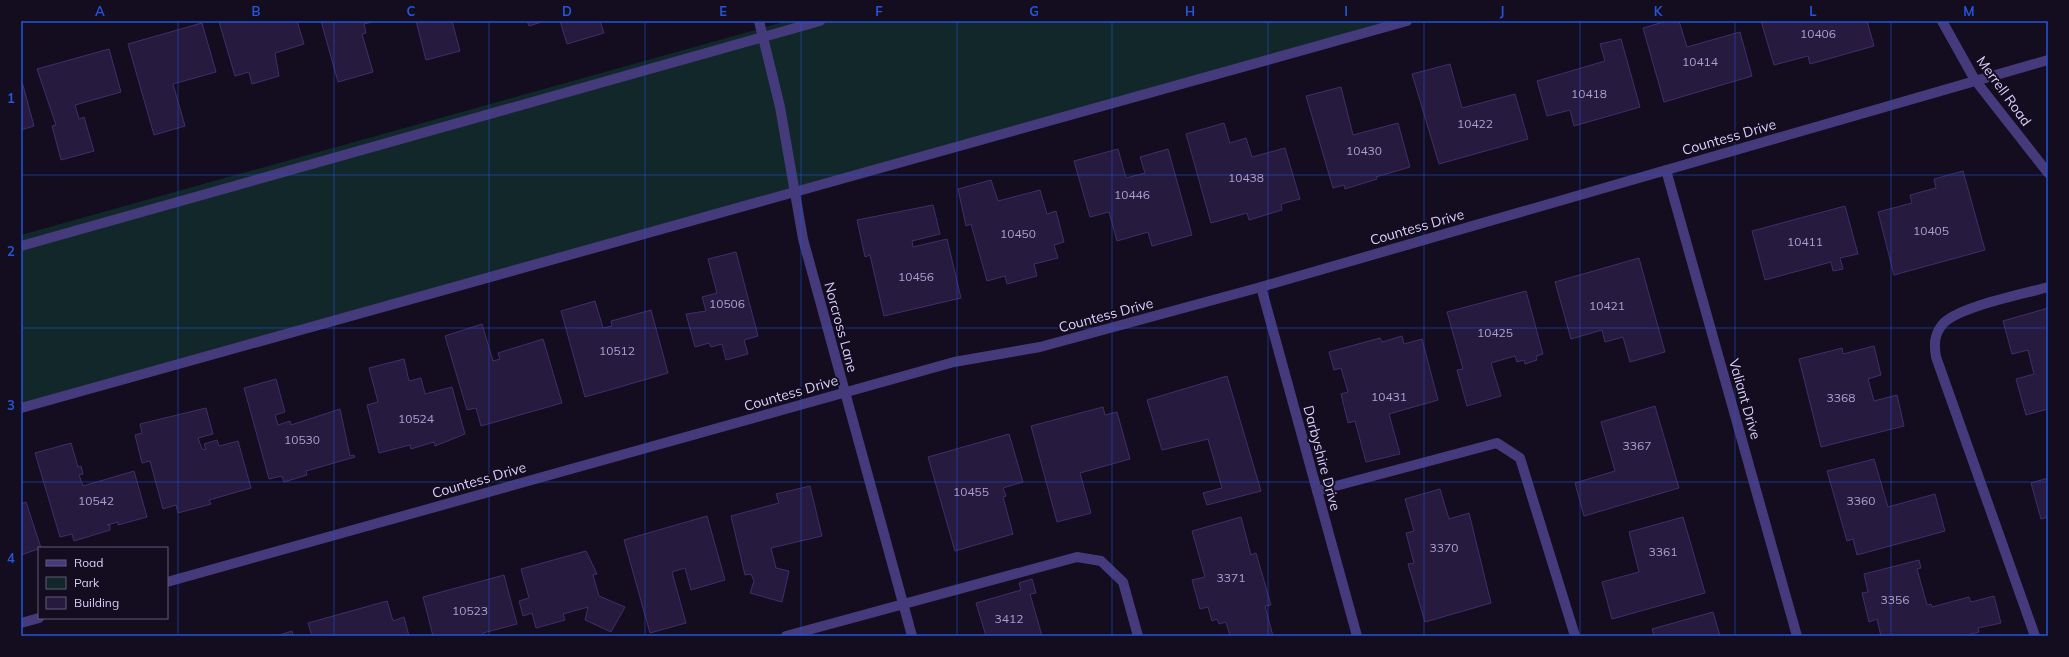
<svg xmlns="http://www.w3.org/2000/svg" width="2069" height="657" font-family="Mulish,sans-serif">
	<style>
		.green { fill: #112729 }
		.building { fill: #261a3f; stroke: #412e6a }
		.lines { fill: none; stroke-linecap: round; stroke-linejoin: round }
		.service { stroke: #453b7c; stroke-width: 10 }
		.minor { stroke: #453b7c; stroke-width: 10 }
		.tertiary { stroke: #453b7c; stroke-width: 10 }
		.grid { fill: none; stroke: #2654da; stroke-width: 1; stroke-opacity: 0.55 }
		.labels { text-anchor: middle; stroke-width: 4; stroke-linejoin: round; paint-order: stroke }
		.number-label { font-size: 12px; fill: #aca1ce }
		.street-label { font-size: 14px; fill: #d9cefd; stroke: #130d1f }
		.neatline { fill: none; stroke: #2654da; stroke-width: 1.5 }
		.grid-label { font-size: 13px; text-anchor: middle; font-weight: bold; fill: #2654da }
	</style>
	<rect width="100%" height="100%" fill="#130d1f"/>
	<path class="green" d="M787 21H1401L21 406V235Z"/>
	<g class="building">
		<path d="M297 21 304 44 275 53 279 76 252 84 249 72 235 76 219 22Z"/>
		<path d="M321 21H376L364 24 366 33 362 34 373 72 338 82Z"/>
		<path d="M416 21H452L460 51 426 60Z"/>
		<path d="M527 21H545L529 26Z"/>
		<path d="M560 21H600L604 33 567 44Z"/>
		<path d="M1667 21H1679L1687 47 1740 32 1752 76 1664 102 1643 28Z"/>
		<path d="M1761 21H1867L1874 46 1810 64 1808 56 1774 65Z"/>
		<path d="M202 23 216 72 173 84 185 126 154 135 128 44Z"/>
		<path d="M1621 39 1640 107 1574 126 1570 110 1547 116 1537 81 1605 61 1600 44Z"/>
		<path d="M109 49 121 92 75 105 79 119 84 117 94 151 61 160 52 126 56 125 37 69Z"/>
		<path d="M1450 64 1462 108 1515 94 1528 139 1439 164 1412 74Z"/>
		<path d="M21 78 34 126 21 130Z"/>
		<path d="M1341 87 1353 135 1398 123 1410 167 1376 177 1377 179 1345 189 1344 185 1333 188 1306 96Z"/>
		<path d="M1224 123 1230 143 1246 138 1252 157 1285 148 1300 199 1281 204 1282 210 1249 220 1247 213 1211 223 1186 134Z"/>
		<path d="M1118 149 1126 178 1145 173 1140 157 1168 149 1192 235 1152 246 1148 232 1117 241 1109 212 1090 217 1074 161Z"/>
		<path d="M1963 171 1985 250 1894 275 1878 212 1912 203 1910 195 1936 188 1934 179Z"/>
		<path d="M991 180 998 201 1040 190 1047 214 1056 211 1064 242 1054 245 1058 258 1034 264 1037 276 1007 284 1005 276 987 281 971 224 966 226 958 189Z"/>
		<path d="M933 205 940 234 912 241 913 247 947 239 961 298 884 316 870 255 865 257 857 220Z"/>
		<path d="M1845 206 1858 254 1840 258 1843 269 1833 271 1831 262 1765 280 1752 231Z"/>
		<path d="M736 252 758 336 744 340 748 354 726 360 722 344 711 347 709 343 695 347 686 314 706 311 702 297 717 293 708 259Z"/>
		<path d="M1639 258 1665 352 1630 362 1623 337 1605 342 1602 330 1571 339 1555 282Z"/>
		<path d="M1526 291 1543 354 1536 356 1537 360 1525 364 1524 360 1517 362 1515 356 1491 363 1501 396 1467 406 1457 370 1463 369 1447 312Z"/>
		<path d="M595 301 603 328 612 326 611 321 651 310 668 373 585 397 561 311Z"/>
		<path d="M2048 308V409L2026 415 2016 379 2034 374 2028 350 2012 354 2003 321Z"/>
		<path d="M482 324 493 361 500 359 498 353 543 339 562 403 481 426 476 408 467 410 445 336Z"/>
		<path d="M1402 336 1404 344 1422 339 1438 400 1389 414 1400 454 1366 462 1355 421 1348 423 1341 394 1348 392 1341 368 1334 370 1329 352 1380 338 1382 342Z"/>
		<path d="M1874 346 1881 375 1868 379 1874 401 1897 395 1904 426 1821 447 1799 359 1842 348 1843 354Z"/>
		<path d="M404 359 409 381 421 378 425 394 452 387 465 434 435 446 434 442 411 449 410 445 379 453 367 405 378 402 369 368Z"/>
		<path d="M1227 376 1261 491 1207 505 1203 493 1222 488 1208 439 1162 450 1147 400Z"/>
		<path d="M276 379 285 412 275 415 278 425 290 421 291 425 340 409 350 456 354 455 355 457 306 471 307 475 284 482 282 476 269 479 244 388Z"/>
		<path d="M1655 406 1679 488 1584 516 1575 483 1615 471 1601 422Z"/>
		<path d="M1103 407 1105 415 1117 412 1130 459 1080 473 1091 513 1057 522 1031 426Z"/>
		<path d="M206 408 213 434 198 438 202 449 206 450 204 444 217 440 219 446 238 441 251 488 209 500 211 504 178 513 176 505 163 509 150 461 142 463 135 435 142 433 140 424Z"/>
		<path d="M1009 434 1023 482 1003 488 1006 496 1003 497 1013 534 955 551 928 457Z"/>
		<path d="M71 443 78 467 81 466 83 474 79 475 83 486 134 471 147 517 118 525V522L107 525H110V530L74 541 72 534 60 537 35 453Z"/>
		<path d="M1874 459 1888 507 1935 494 1945 531 1857 555 1853 539 1847 541 1827 471Z"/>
		<path d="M2048 478V517L2041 519 2031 483Z"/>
		<path d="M810 486 822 536 771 548 776 568 789 571 782 602 750 593 754 581 751 574 745 575 731 516 779 503 776 494Z"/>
		<path d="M1440 489 1449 519 1469 513 1491 603 1425 622 1408 564 1414 563 1406 533 1414 531 1405 499Z"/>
		<path d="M26 502 41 548 21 555V504Z"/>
		<path d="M707 516 725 580 691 590 685 568 672 572 686 623 650 633 624 540Z"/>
		<path d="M1241 517 1251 555 1256 553 1271 605 1265 606 1273 636H1230L1226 622 1219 624 1217 619 1212 621 1208 607 1200 609 1192 580 1205 577 1192 531Z"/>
		<path d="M1683 517 1705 593 1612 619 1602 582 1639 572 1629 532Z"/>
		<path d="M586 551 597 574 593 575 599 596 625 607 611 632 585 620 588 607 563 614 565 620 536 628 532 613 523 616 519 601 529 598 521 569Z"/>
		<path d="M1919 560 1921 568 1917 569 1927 605 1931 604 1932 607 1969 597 1971 602 1994 596 2001 623 1978 628 1979 632 1964 636H1881L1877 619 1869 622 1862 593 1868 592 1864 574Z"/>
		<path d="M504 575 517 624 483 633 484 636H433L423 597Z"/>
		<path d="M1032 579 1036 593 1030 594 1042 636H986L976 603 1021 590 1019 583Z"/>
		<path d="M387 601 393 621 404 617 409 636H312L308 623Z"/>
		<path d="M1713 612 1720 636H1654L1652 629Z"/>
		<path d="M292 631 293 636H277Z"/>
	</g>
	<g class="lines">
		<g class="service">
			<path d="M21 246 820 21"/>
			<path d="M21 408 1407 21"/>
			<path d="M1317 491 1497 443 1520 458 1575 636"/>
			<path d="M786 636 1077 557 1101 561 1123 582 1138 636"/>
			<path d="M2035 636 1936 357C1934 345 1934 335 1942 325 1955 307 2025 294 2048 287"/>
		</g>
		<g class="minor">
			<path d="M759 21 780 107 803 239 912 636"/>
			<path d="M1666 170 1797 636"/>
			<path d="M1261 287 1357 636"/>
			<path d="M167 582 954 362 1040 347 1261 287 2048 60"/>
			<path d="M21 623 39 618"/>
		</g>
		<path class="tertiary" d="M1942 21 1975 80 2048 173"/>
	</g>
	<path class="grid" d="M178 21V636M334 21V636M489 21V636M645 21V636M801 21V636M957 21V636M1112 21V636M1268 21V636M1424 21V636M1580 21V636M1735 21V636M1891 21V636M21 175H2048M21 328H2048M21 482H2048"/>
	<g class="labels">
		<g class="number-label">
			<text x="1818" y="38">10406</text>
			<text x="1700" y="66">10414</text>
			<text x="1589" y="98">10418</text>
			<text x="1475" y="128">10422</text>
			<text x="1364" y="155">10430</text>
			<text x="1246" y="182">10438</text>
			<text x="1132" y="199">10446</text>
			<text x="1931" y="235">10405</text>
			<text x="1018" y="238">10450</text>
			<text x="1805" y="246">10411</text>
			<text x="916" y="281">10456</text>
			<text x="727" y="308">10506</text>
			<text x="1607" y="310">10421</text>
			<text x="1495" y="337">10425</text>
			<text x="617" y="355">10512</text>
			<text x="1389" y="401">10431</text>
			<text x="1841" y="402">3368</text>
			<text x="416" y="423">10524</text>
			<text x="302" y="444">10530</text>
			<text x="1637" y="450">3367</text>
			<text x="971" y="496">10455</text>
			<text x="96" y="505">10542</text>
			<text x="1861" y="505">3360</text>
			<text x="1444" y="552">3370</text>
			<text x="1663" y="556">3361</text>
			<text x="1231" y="582">3371</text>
			<text x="1895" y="604">3356</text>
			<text x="470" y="615">10523</text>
			<text x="1009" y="623">3412</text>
		</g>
		<g class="street-label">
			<text transform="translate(2004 91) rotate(54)" y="5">Merrell Road</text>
			<text transform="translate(1729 137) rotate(-16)" y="5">Countess Drive</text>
			<text transform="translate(1417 227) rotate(-16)" y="5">Countess Drive</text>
			<text transform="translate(1106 315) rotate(-15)" y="5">Countess Drive</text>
			<text transform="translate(841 327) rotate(75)" y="5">Norcross Lane</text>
			<text transform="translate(791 393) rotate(-16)" y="5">Countess Drive</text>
			<text transform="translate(1745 399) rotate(74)" y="5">Valiant Drive</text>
			<text transform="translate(1322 458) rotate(75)" y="5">Darbyshire Drive</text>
			<text transform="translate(479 480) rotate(-16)" y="5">Countess Drive</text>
		</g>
	</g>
	<rect width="2069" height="657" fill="none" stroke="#130d1f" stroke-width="44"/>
	<rect x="38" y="547" width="130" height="72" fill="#130d1f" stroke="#625a78"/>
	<rect x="46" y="560" width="20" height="6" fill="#453b7c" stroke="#625a78"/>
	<text x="74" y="567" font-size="12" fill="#d9cefd">Road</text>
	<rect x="46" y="577" width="20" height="12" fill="#112729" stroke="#625a78"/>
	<text x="74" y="587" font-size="12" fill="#d9cefd">Park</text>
	<rect x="46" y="597" width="20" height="12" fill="#261a3f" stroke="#625a78"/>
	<text x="74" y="607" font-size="12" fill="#d9cefd">Building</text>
	<rect x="22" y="22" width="2025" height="613" class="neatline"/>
	<g class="grid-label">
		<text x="100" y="16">A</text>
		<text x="256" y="16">B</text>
		<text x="411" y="16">C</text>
		<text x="567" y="16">D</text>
		<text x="723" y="16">E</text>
		<text x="879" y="16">F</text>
		<text x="1034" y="16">G</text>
		<text x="1190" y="16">H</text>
		<text x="1346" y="16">I</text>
		<text x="1502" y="16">J</text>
		<text x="1658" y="16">K</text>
		<text x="1813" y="16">L</text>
		<text x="1969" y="16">M</text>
		<text x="11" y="103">1</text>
		<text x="11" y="256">2</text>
		<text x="11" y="410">3</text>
		<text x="11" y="563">4</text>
	</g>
</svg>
